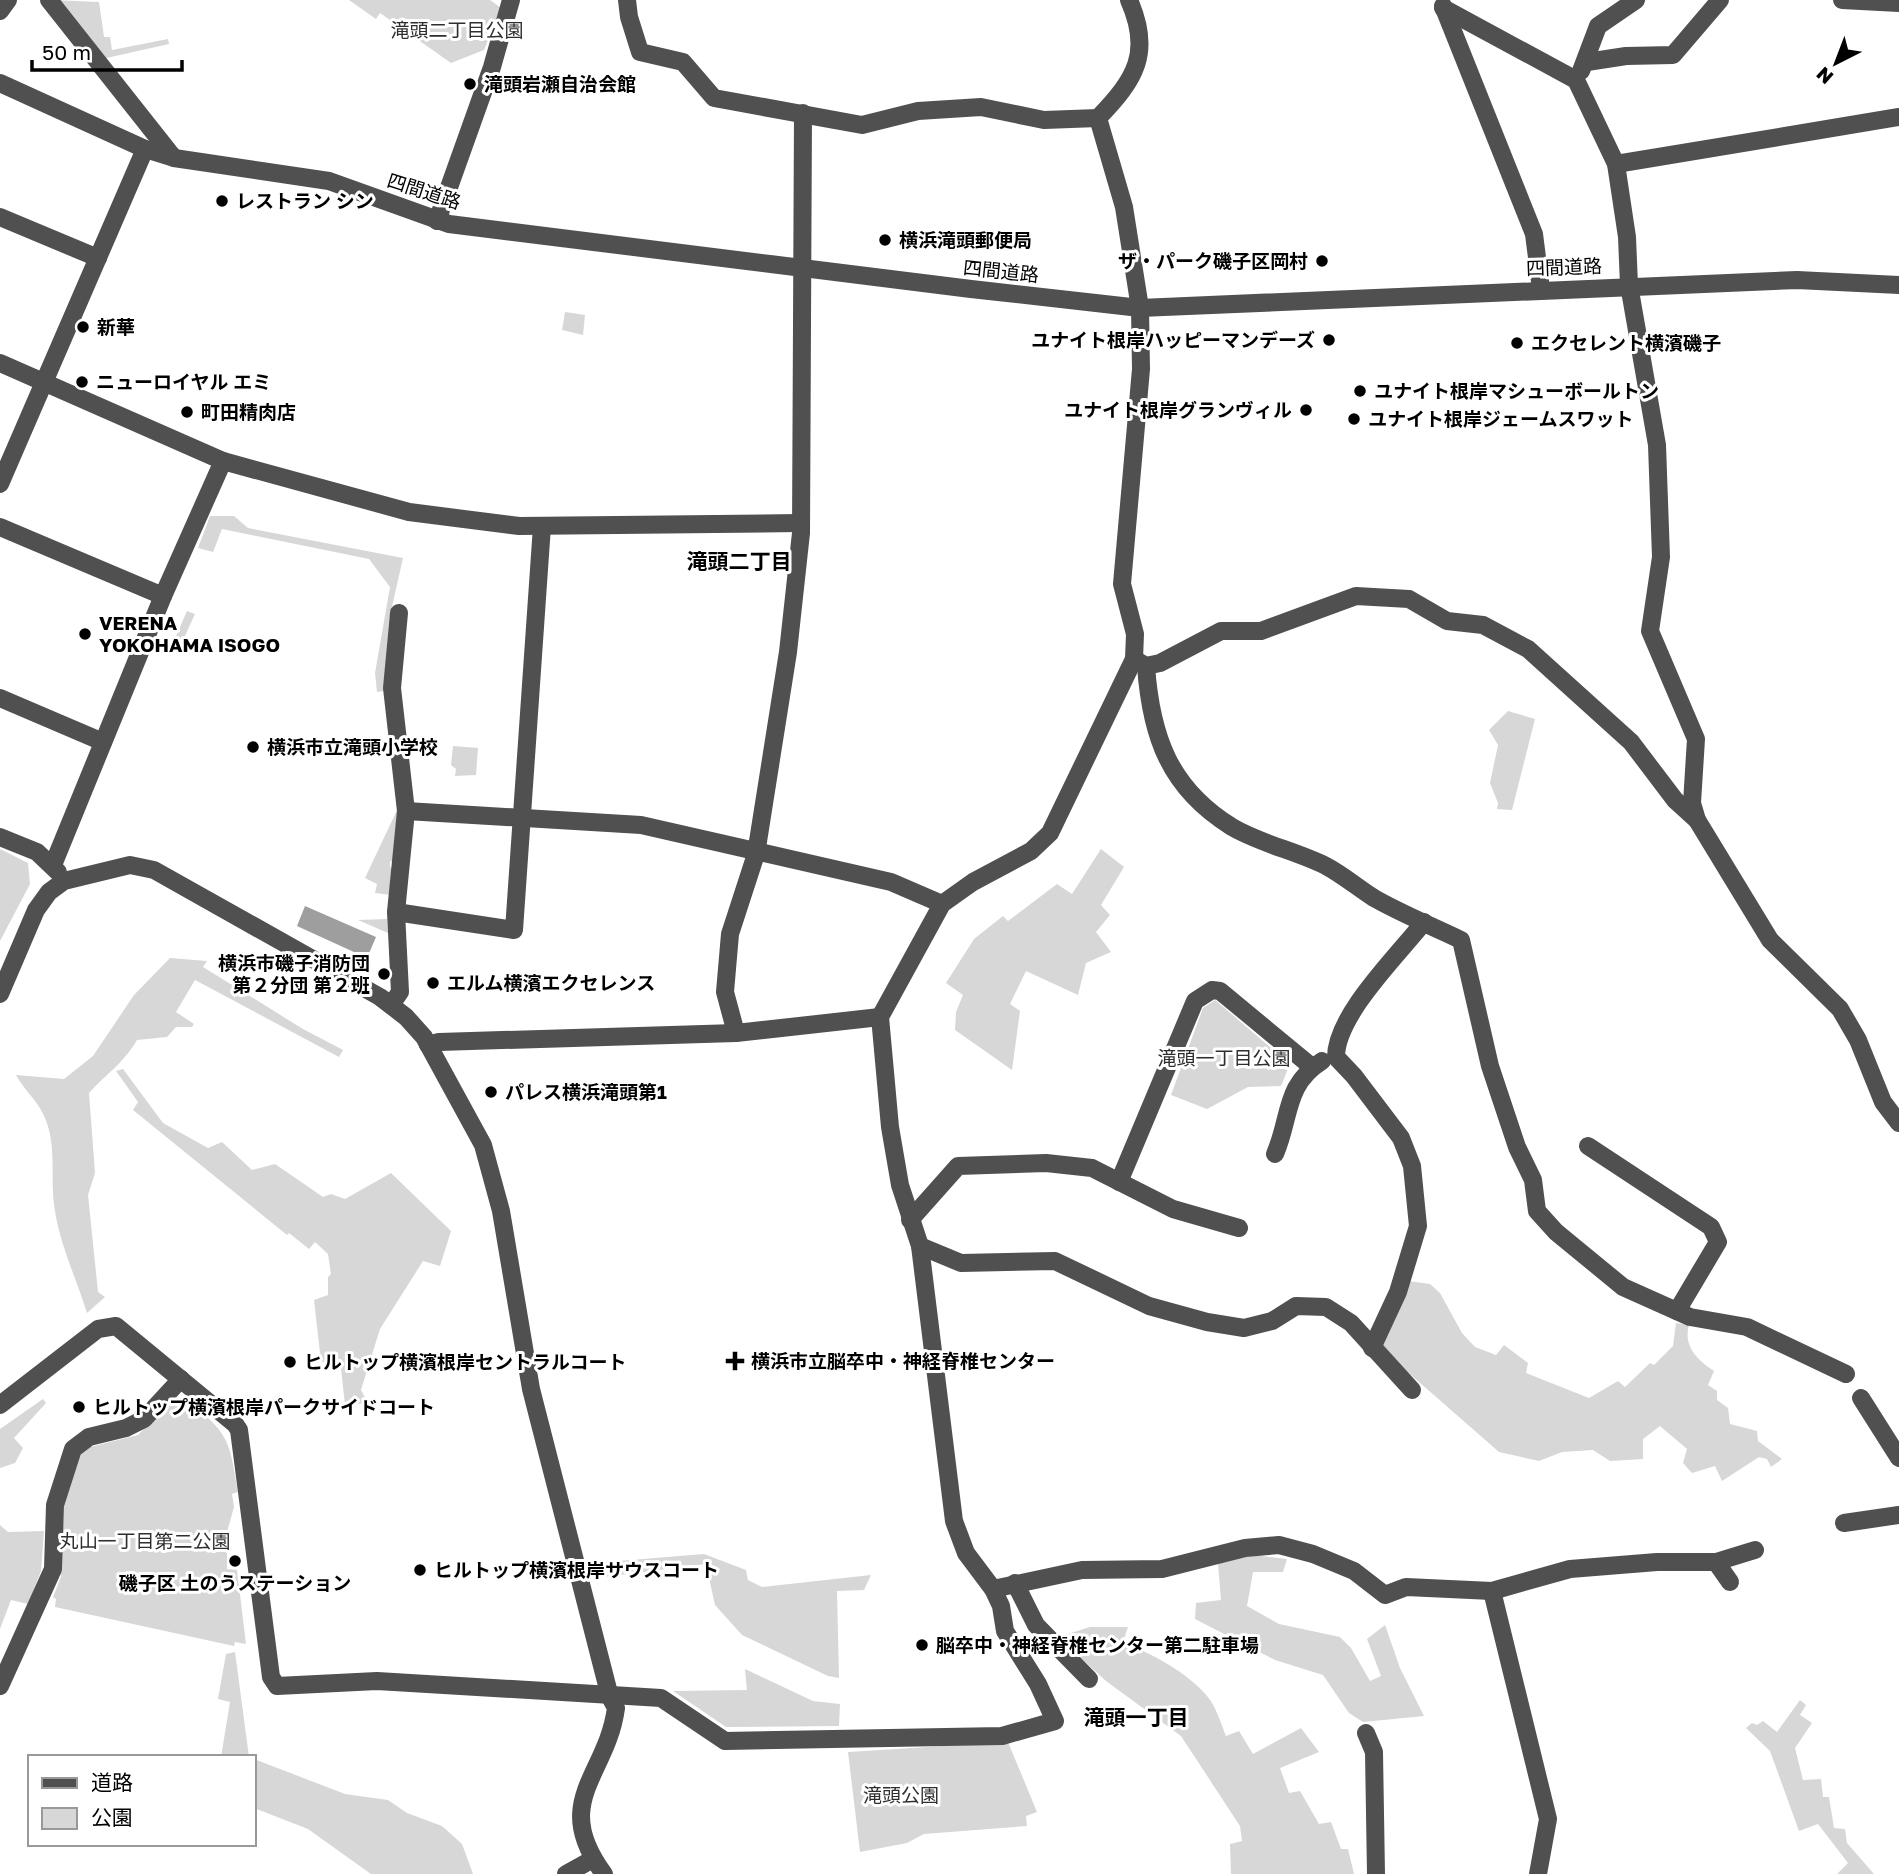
<svg xmlns="http://www.w3.org/2000/svg" width="1899" height="1874" font-family="'Golos Text','Noto Sans JP',sans-serif">
	<style>
		.green { fill: #d7d7d7 }
		.water { fill: #9e9e9e }
		.lines { fill: none; stroke-linecap: round; stroke-linejoin: round }
		.minor { stroke: #505050; stroke-width: 18 }
		.poi-dot { fill: #000; stroke: #fff; stroke-width: 2.5 }
		.labels { text-anchor: middle; stroke-width: 6; stroke-linejoin: round; paint-order: stroke }
		.park-label { font-size: 19px; fill: #2e2e2e; stroke: #fff }
		.poi-label { font-size: 19px; font-weight: bold; fill: #000; stroke: #fff; text-anchor: start }
		.street-label { font-size: 19px; fill: #000; stroke: #fff }
		.neighbourhood-label { font-size: 21px; font-weight: bold; fill: #000; stroke: #fff }
	</style>
	<rect width="100%" height="100%" fill="#fff"/>
	<g class="green">
		<path d="M53 0 99 2 104 37H110L112 50 168 39 169 44 102 59Z"/>
		<path d="M349 0H490L501 8 484 50 451 63 380 13 376 19Z"/>
		<path d="M565 312 585 315 583 335 562 330Z"/>
		<path d="M210 516H234L248 528 403 558 389 620 384 691 377 692 375 673 390 587 369 559 222 529 213 552 198 548Z"/>
		<path d="M187 611 195 614 177 653 170 650Z"/>
		<path d="M1508 711 1535 719 1512 810 1497 809 1498 803 1490 783 1498 745 1489 730Z"/>
		<path d="M453 746 478 748 476 775 455 776 456 769 451 765Z"/>
		<path d="M399 806 395 859 390 862V867L395 871 391 895 375 893 377 884 365 878Z"/>
		<path d="M0 849 28 863 30 884 0 941Z"/>
		<path d="M1101 849 1124 867 1101 905 1110 915 1096 932 1111 952 1086 963 1078 995 1026 971 1010 1004 1020 1011 1012 1070 955 1030 956 1012 963 995 946 983 974 939 1003 916 1008 921 1057 884 1072 894Z"/>
		<path d="M387 919 388 933 358 920Z"/>
		<path d="M170 958 207 961 203 967 303 1029 343 1050 339 1057 195 980 176 1012 194 1024 192 1027H176L167 1037 137 1040C122 1065 107 1073 89 1093L95 1173 88 1195 98 1292 105 1297 87 1313C77 1280 60 1245 55 1211 49 1177 59 1141 41 1110 34 1098 23 1088 16 1075L64 1079 93 1056 134 995Z"/>
		<path d="M1215 1000 1290 1064 1281 1086 1248 1087 1207 1109 1171 1095 1203 1008Z"/>
		<path d="M123 1069 163 1123 208 1148 222 1142 252 1170 275 1164 323 1197 331 1194 345 1199 391 1173 451 1231 440 1266 423 1261 380 1329 361 1390 368 1403 345 1405 340 1359 321 1362 314 1300 328 1295V1277L331 1274 328 1254 315 1242 309 1249 289 1233 287 1235 133 1110 138 1102 116 1071Z"/>
		<path d="M1408 1281 1430 1284 1440 1293 1462 1333 1475 1347 1496 1355 1504 1345 1528 1363 1526 1373 1589 1398 1618 1381 1625 1387 1650 1363 1654 1365 1673 1346 1676 1323 1689 1325C1683 1346 1697 1360 1714 1371L1708 1385 1717 1391V1400L1728 1408 1730 1424 1757 1431 1758 1441 1782 1459 1771 1467 1767 1459 1759 1457 1722 1481 1715 1466 1692 1473 1683 1463 1687 1449 1660 1426 1643 1439V1459L1610 1461 1593 1450 1562 1452 1539 1461 1499 1452 1379 1347Z"/>
		<path d="M43 1399 46 1403 14 1438 23 1448 15 1463 0 1468V1429Z"/>
		<path d="M186 1399C229 1434 229 1438 238 1492L232 1494 234 1507 227 1532V1569L237 1570 246 1644 235 1642 234 1646 55 1607 56 1599 53 1597 61 1577 64 1502 80 1454 86 1448 138 1435 173 1400Z"/>
		<path d="M0 1525 8 1532 44 1531 41 1571 28 1604 11 1600 0 1629Z"/>
		<path d="M704 1554 746 1570 748 1580 762 1587 871 1575 864 1590 837 1591 839 1678 828 1676 742 1635 715 1605 706 1564 597 1578 594 1563Z"/>
		<path d="M1245 1554 1287 1559 1283 1572H1253L1247 1606 1279 1624 1340 1637 1351 1648 1370 1681 1381 1676 1367 1639 1385 1625 1400 1668 1424 1716 1363 1722 1349 1713 1323 1675 1275 1660 1195 1619 1196 1603 1221 1600 1218 1564Z"/>
		<path d="M1090 1627H1128L1123 1642C1152 1654 1187 1672 1207 1696 1216 1706 1221 1724 1226 1736L1239 1731 1253 1754 1301 1728 1319 1752 1280 1768 1289 1793 1300 1791 1319 1824 1331 1822 1341 1849H1348L1354 1874H1231L1230 1844 1242 1841 1240 1826 1181 1736 1106 1681 1058 1637Z"/>
		<path d="M235 1652 249 1757H221L230 1702 218 1699 226 1654Z"/>
		<path d="M745 1669 813 1701 840 1704 839 1726 726 1727 673 1691 747 1690Z"/>
		<path d="M1800 1700 1806 1705 1800 1715 1812 1723 1795 1748 1803 1780 1821 1779 1823 1797H1829L1834 1828 1845 1829 1847 1843 1874 1874H1837L1848 1863 1818 1824 1799 1831 1770 1751 1746 1728 1752 1723 1757 1725 1763 1721 1777 1732Z"/>
		<path d="M1008 1742 1037 1812 1026 1816 1027 1826 924 1834 907 1843 860 1852 848 1752Z"/>
		<path d="M254 1759 345 1794 388 1800 407 1813 442 1826 462 1844 473 1874H371L308 1829 254 1808Z"/>
	</g>
	<path class="water" d="M305 906 376 937 367 958 297 926Z"/>
	<g class="lines">
		<g class="minor">
			<path d="M49 0 174 158"/>
			<path d="M627 0 629 17 640 52 683 62 714 98 862 125 918 111 981 107 1044 120 1098 118"/>
			<path d="M1129 0C1152 52 1136 79 1098 118L1124 207 1140 308 1141 369 1122 584 1135 634 1134 659"/>
			<path d="M1842 0 1899 3"/>
			<path d="M1443 6 1534 234 1541 289"/>
			<path d="M1443 8 1576 80 1616 164 1627 237 1629 285 1657 445 1661 557 1650 631 1696 739 1692 803 1697 820 1770 940 1840 1009 1858 1040 1883 1102 1899 1123"/>
			<path d="M0 11 8 0"/>
			<path d="M1587 62 1626 56 1673 55 1720 0"/>
			<path d="M1581 71 1598 26 1636 0"/>
			<path d="M0 83 145 149 174 158 329 181 449 224 971 289 1140 308 1797 280 1899 285"/>
			<path d="M1616 164 1899 117"/>
			<path d="M0 217 98 258"/>
			<path d="M437 221 492 67 511 0"/>
			<path d="M0 363 223 461 409 512 519 526 800 523"/>
			<path d="M0 484 145 149"/>
			<path d="M0 527 163 596"/>
			<path d="M1146 666C1151 736 1169 788 1232 827 1261 844 1296 851 1326 866 1343 875 1358 888 1374 898 1402 914 1432 926 1461 940L1490 1066 1517 1147 1533 1180 1537 1211 1556 1232 1623 1287 1690 1317 1747 1327 1846 1374"/>
			<path d="M0 698 103 742"/>
			<path d="M406 811 641 825 891 882 942 904"/>
			<path d="M0 837 37 852 58 872"/>
			<path d="M53 865 163 596 223 461"/>
			<path d="M396 912 514 930 542 526"/>
			<path d="M0 994 36 910 49 892 64 881 130 865 154 870 380 997 406 1017 424 1037 483 1145 501 1211 531 1389 610 1697 616 1708C607 1776 550 1801 604 1874"/>
			<path d="M391 1005 400 992 396 912 406 811 392 688 399 613"/>
			<path d="M736 1033 725 992 730 934 756 854 788 652 801 533 803 113"/>
			<path d="M428 1045 439 1042 736 1033 880 1017"/>
			<path d="M1588 1146 1711 1227 1718 1242 1677 1311"/>
			<path d="M1275 1154C1291 1117 1284 1085 1322 1061"/>
			<path d="M1119 1182 1195 1001 1212 990 1220 991 1312 1067"/>
			<path d="M910 1220 958 1166 1046 1163 1092 1168 1173 1209 1239 1228"/>
			<path d="M920 1246 961 1263 1055 1261 1149 1306 1207 1322 1244 1328 1272 1321 1296 1306 1326 1307 1351 1323 1412 1390"/>
			<path d="M1372 1348 1398 1292 1418 1226 1412 1166 1401 1138 1354 1076 1336 1057C1336 1015 1398 955 1424 922"/>
			<path d="M1861 1398 1899 1458"/>
			<path d="M0 1405 98 1329 116 1326 235 1424 239 1430 271 1677 277 1686 377 1681 661 1698 725 1741 1002 1736 1055 1721 1038 1684 1005 1631 1001 1606 993 1589 966 1553 954 1521 920 1246 900 1185 890 1127 880 1017 942 904 973 882 1031 851 1050 833 1134 659 1146 666 1160 663 1221 631H1261L1356 596 1409 599 1447 621 1483 625 1528 649 1631 742 1675 800 1697 820"/>
			<path d="M1844 1523 1899 1515"/>
			<path d="M1716 1562 1730 1582"/>
			<path d="M1015 1583 1036 1625 1089 1679"/>
			<path d="M993 1589 1082 1570 1162 1569 1245 1548 1279 1545 1313 1554 1354 1571 1385 1595 1406 1587 1492 1591 1570 1569 1657 1562H1716L1755 1550"/>
			<path d="M1492 1591 1548 1819 1538 1874"/>
			<path d="M0 1686 53 1569 55 1505 73 1449 89 1437 126 1428 144 1419 181 1379"/>
			<path d="M1366 1733 1374 1752 1376 1874"/>
			<path d="M566 1874 593 1859"/>
		</g>
	</g>
	<g class="poi-dot">
		<circle cx="470" cy="84" r="7"/>
		<circle cx="222" cy="201" r="7"/>
		<circle cx="885" cy="240" r="7"/>
		<circle cx="1322" cy="261" r="7"/>
		<circle cx="83" cy="327" r="7"/>
		<circle cx="1329" cy="340" r="7"/>
		<circle cx="1517" cy="343" r="7"/>
		<circle cx="82" cy="382" r="7"/>
		<circle cx="1360" cy="391" r="7"/>
		<circle cx="1306" cy="410" r="7"/>
		<circle cx="187" cy="412" r="7"/>
		<circle cx="1354" cy="419" r="7"/>
		<circle cx="85" cy="634" r="7"/>
		<circle cx="253" cy="747" r="7"/>
		<circle cx="384" cy="974" r="7"/>
		<circle cx="433" cy="983" r="7"/>
		<circle cx="491" cy="1092" r="7"/>
		<path d="M731.5 1350.5h7v7h7v7h-7v7h-7v-7h-7v-7h7z"/>
		<circle cx="290" cy="1362" r="7"/>
		<circle cx="79" cy="1407" r="7"/>
		<circle cx="235" cy="1561" r="7"/>
		<circle cx="420" cy="1570" r="7"/>
		<circle cx="922" cy="1645" r="7"/>
	</g>
	<g class="labels">
		<g class="park-label">
			<text x="457" y="37">滝頭二丁目公園</text>
			<text x="1224" y="1065">滝頭一丁目公園</text>
			<text x="145" y="1548">丸山一丁目第二公園</text>
			<text x="901" y="1802">滝頭公園</text>
		</g>
		<g class="poi-label">
			<text x="484" y="91">滝頭岩瀬自治会館</text>
			<text x="236" y="208">レストラン シン</text>
			<text x="899" y="247">横浜滝頭郵便局</text>
			<text x="1308" y="268" text-anchor="end">ザ・パーク磯子区岡村</text>
			<text x="97" y="334">新華</text>
			<text x="1315" y="347" text-anchor="end">ユナイト根岸ハッピーマンデーズ</text>
			<text x="1531" y="350">エクセレント横濱磯子</text>
			<text x="96" y="389">ニューロイヤル エミ</text>
			<text x="1374" y="398">ユナイト根岸マシューボールトン</text>
			<text x="1292" y="417" text-anchor="end">ユナイト根岸グランヴィル</text>
			<text x="201" y="419">町田精肉店</text>
			<text x="1368" y="426">ユナイト根岸ジェームスワット</text>
			<text x="99" y="630">VERENA<tspan x="99" dy="22">YOKOHAMA ISOGO</tspan></text>
			<text x="267" y="754">横浜市立滝頭小学校</text>
			<text x="370" y="970" text-anchor="end">横浜市磯子消防団<tspan x="370" dy="22">第２分団 第２班</tspan></text>
			<text x="447" y="990">エルム横濱エクセレンス</text>
			<text x="505" y="1099">パレス横浜滝頭第1</text>
			<text x="751" y="1368">横浜市立脳卒中・神経脊椎センター</text>
			<text x="304" y="1369">ヒルトップ横濱根岸セントラルコート</text>
			<text x="93" y="1414">ヒルトップ横濱根岸パークサイドコート</text>
			<text x="434" y="1577">ヒルトップ横濱根岸サウスコート</text>
			<text x="235" y="1590" text-anchor="middle">磯子区 土のうステーション</text>
			<text x="936" y="1652">脳卒中・神経脊椎センター第二駐車場</text>
		</g>
		<g class="street-label">
			<text transform="translate(424 191) rotate(18)" y="7">四間道路</text>
			<text transform="translate(1564 267) rotate(-2)" y="7">四間道路</text>
			<text transform="translate(1001 271) rotate(6)" y="7">四間道路</text>
		</g>
		<g class="neighbourhood-label">
			<text x="739" y="569">滝頭二丁目</text>
			<text x="1136" y="1725">滝頭一丁目</text>
		</g>
	</g>
	<rect x="28" y="1755" width="228" height="91" fill="#ffffff" stroke="#999999" stroke-width="2"/>
	<rect x="42" y="1778" width="35" height="10" fill="#505050" stroke="#999999" stroke-width="2"/>
	<text x="91" y="1790" font-size="21" fill="#000000">道路</text>
	<rect x="42" y="1808" width="35" height="21" fill="#d7d7d7" stroke="#999999" stroke-width="2"/>
	<text x="91" y="1825" font-size="21" fill="#000000">公園</text>
	<g transform="translate(1836 63) rotate(222)" stroke="#ffffff" stroke-width="5" paint-order="stroke">
	<path d="M0-5L12 26L0 18L-12 26Z" fill="#000000"/>
	<text y="-10" font-size="19" font-weight="bold" text-anchor="middle" fill="#000000">N</text>
	</g>
	<path d="M32 60v10h150v-10" fill="none" stroke="#000000" stroke-width="3.5"/>
	<text x="42" y="60" font-size="21" fill="#000000" stroke="#ffffff" stroke-width="5" paint-order="stroke">50 m</text>
</svg>
